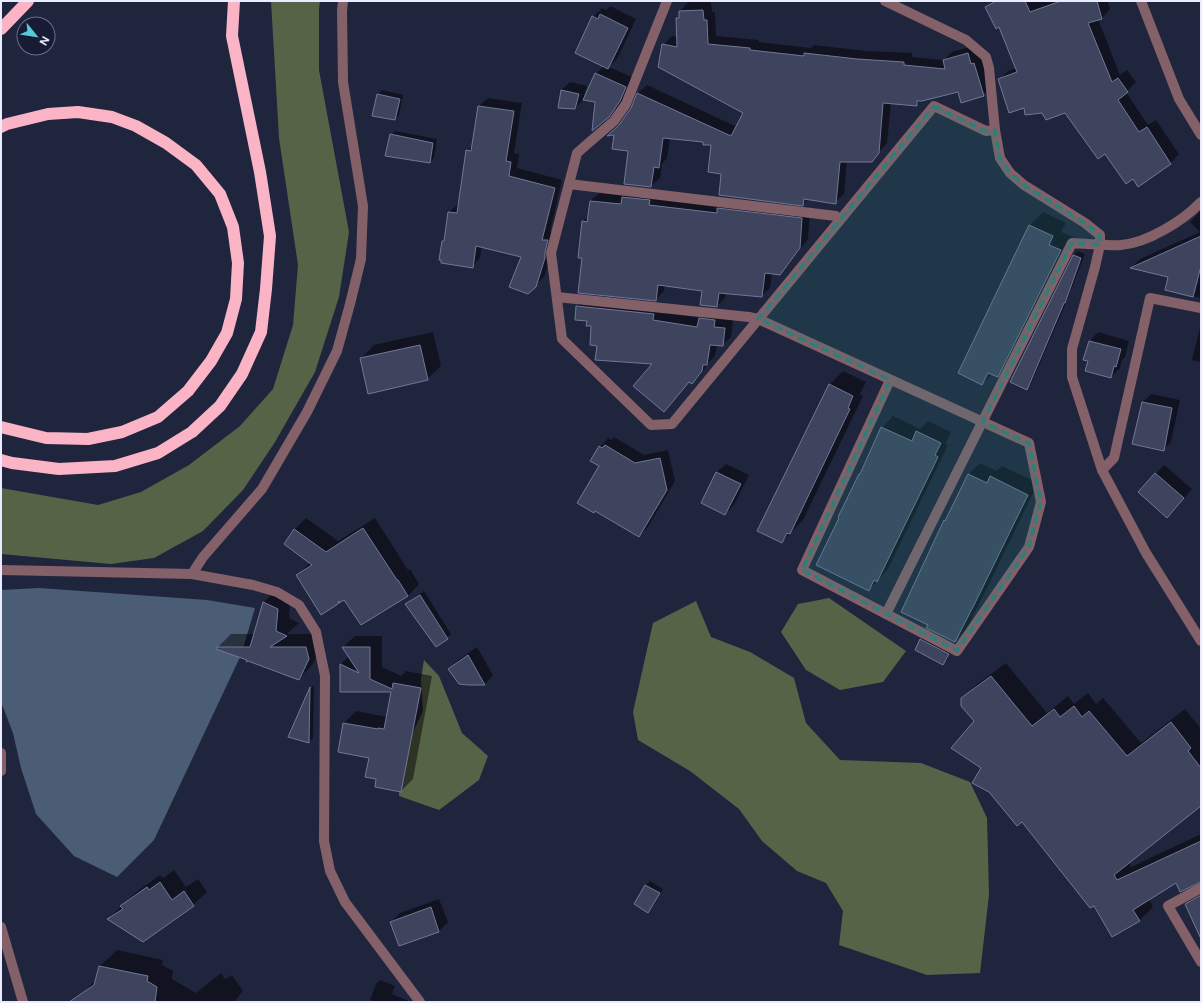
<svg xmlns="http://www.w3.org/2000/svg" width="1202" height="1003" font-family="Figtree,sans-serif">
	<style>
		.forest { fill: #556347 }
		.water { fill: #4b5d75 }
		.shadow { fill: #0007 }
		.building { fill: #3e445e; stroke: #717897 }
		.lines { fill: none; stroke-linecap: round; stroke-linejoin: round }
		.street { stroke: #846069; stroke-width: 10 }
		.highway { stroke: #fbb4c6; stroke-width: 12 }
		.marked { fill: #25827c; fill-opacity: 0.2; stroke: #25827c; stroke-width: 3; stroke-dasharray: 8 5; stroke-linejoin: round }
	</style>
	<rect width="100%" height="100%" fill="#20253e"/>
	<g class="forest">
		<path d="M271 1H320L319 9V70L349 232 339 297 315 372 275 442 243 490 203 531 154 558 111 564 1 554V488L98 505 141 492 189 465 240 426 273 389 293 325 298 265 279 138Z"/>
		<path d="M829 598 906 651 883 682 840 690 806 670 781 632 798 604Z"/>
		<path d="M696 601 711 637 750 652 794 678 806 723 840 760 921 763 970 782 987 818 989 895 980 973 927 975 839 945 843 911 826 883 797 871 762 841 739 809 690 771 638 740 633 712 653 623Z"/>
		<path d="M424 660 439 676 462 733 488 756 479 780 439 810 399 796 400 760 423 711 421 679Z"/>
	</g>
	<path class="water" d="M39 588 207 600 255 608 241 655 154 840 117 877 74 856 36 814 21 768 13 733 1 702V590Z"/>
	<g class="shadow">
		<path d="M992 1H1110L1108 3 1110 9 1102 18 1098 19 1120 75 1127 70 1136 82 1126 92 1148 125 1156 120 1179 154 1171 163 1138 185 1133 178 1105 152 1066 111 1043 112 1025 106 1000 79 1008 71 1016 68 999 26 986 7Z"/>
		<path d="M688 2H711L712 12H715L716 36 759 40 758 42 811 48 814 45 866 51 912 53V57L944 60 952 52 976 45 983 55 992 87 983 95 959 91 922 100 916 105 891 103 887 143 871 161H847L844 194 835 202 808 199 803 204 722 173 712 144 704 141 670 138 667 158 662 164 660 178 651 186 629 150 622 123 632 108 638 93 647 85 737 127 744 113 663 45 672 36 677 37V19L680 16V11Z"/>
		<path d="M610 6 636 19 617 59 609 67 634 78 629 91 618 107 608 116 596 101 584 99 575 108 561 90 570 82 587 86 584 96 585 97 596 74 604 66 576 53 593 17 602 8 606 10Z"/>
		<path d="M382 90 403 95 399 115 395 119 378 94Z"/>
		<path d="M488 98 522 103 514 153 519 154 517 168 562 180 550 232H555L553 249 544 277 528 293 523 257 482 246 480 258 472 267 443 241 445 239 449 212 458 204H459L467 151 473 145 479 106Z"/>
		<path d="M395 131 437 139 434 158 430 162 391 135Z"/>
		<path d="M631 189 810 211 808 239 788 265 780 274 772 273 770 288 761 296 726 293 725 298 717 306 703 290 665 285 664 291 655 300 583 257V222L588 216 590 201 599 193 624 196Z"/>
		<path d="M1201 211V298L1166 290 1169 276 1132 267 1140 259 1200 232 1190 222Z"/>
		<path d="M1043 212 1066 223 1061 232 1074 237 1011 363 997 376 992 374 982 384 959 373 1030 225Z"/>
		<path d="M1078 251 1085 254 1068 298 1031 384 1027 388 1011 382 1074 255Z"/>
		<path d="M586 298 661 312 700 318 708 310 733 320 731 337 722 345H717L715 356 710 361 700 375 692 383 654 364 598 345 592 325 588 320 576 319 577 306Z"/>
		<path d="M1201 323V362L1192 360Z"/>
		<path d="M433 332 441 366 427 379 361 359 374 345Z"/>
		<path d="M1098 332 1129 341 1125 357 1122 360 1120 368 1111 377 1089 361 1085 360 1090 341Z"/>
		<path d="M843 371 866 382 860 394 863 396 803 520 782 542 758 531 830 384Z"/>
		<path d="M1151 394 1180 400 1171 442 1163 450 1143 402Z"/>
		<path d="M893 416 920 429 928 421 951 432 945 444 948 445 888 569 869 590 861 473 882 428Z"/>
		<path d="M614 437 644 455 668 450 675 481 648 527 639 536 596 510 601 466 600 447 608 438 611 440Z"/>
		<path d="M980 463 996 471 1002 466 1038 483 987 588 966 630 954 641 929 625 945 521 948 518 969 474Z"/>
		<path d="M726 464 749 475 734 505 725 514 702 503 717 472Z"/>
		<path d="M1164 465 1192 489 1176 508 1139 492Z"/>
		<path d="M306 518 338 541 375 518 408 570 410 569 419 584 408 596 344 599 340 600 337 603 297 575 311 562 285 543 295 529Z"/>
		<path d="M277 589 290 596 289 618 299 623 287 634H319L322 645 312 665 299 679 218 647 231 634H255L264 602Z"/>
		<path d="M424 591 451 634 447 638 407 604 411 600Z"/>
		<path d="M355 636H382V667L401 676 406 671 432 676 413 779 401 791 377 778 370 757 339 751 344 723 356 711 387 717 393 691 341 664 349 656 343 647Z"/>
		<path d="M925 636 952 650 947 660 943 664 921 640Z"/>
		<path d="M477 647 493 675 485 684H468L449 669 458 660Z"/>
		<path d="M1006 663 1047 713 1068 696 1074 704 1088 693 1096 704 1103 698 1141 743 1185 709 1201 729V805L1129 862 1131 867 1201 834V881L1177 882 1149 899 1153 907 1139 921 1094 904 983 768 975 721 962 699 976 685Z"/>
		<path d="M314 685 313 738 309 742 289 736 311 688Z"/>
		<path d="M174 870 186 887 198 879 207 892 193 905 143 940 109 918 135 893 160 875 163 878Z"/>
		<path d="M650 881 663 889 652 908 648 912 635 904 646 885Z"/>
		<path d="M1201 890V937L1187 904Z"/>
		<path d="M439 899 448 922 439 931 400 945 391 922 400 913Z"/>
		<path d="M117 950 163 960 162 965 173 971 172 979 196 993 221 973 225 979 232 975 243 991 234 1002H79L80 996 97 979 100 966Z"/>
		<path d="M380 980 395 986 392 994 411 1002H376L370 1000 376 984Z"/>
	</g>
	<g class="building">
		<path d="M996 1H1025L1030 12 1061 1H1097L1102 19 1088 23 1112 82 1118 78 1128 92 1118 100 1139 132 1147 127 1171 164 1138 187 1133 179 1126 184 1105 154 1098 159 1065 113 1046 120 1042 113 1025 115 1024 108 1009 113 998 79 1017 72 999 27 996 29 985 7Z"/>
		<path d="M703 10 704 20H707L708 44 750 48V50L804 56V53L857 59 904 62V65L945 69 943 60 968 53 971 64 974 63 984 96 961 103 958 92 922 101H917V106L883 103 879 153 872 162H840L836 204 804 199 803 206 719 195 721 174 708 172 711 145H703V142L663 138 659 168 654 167 651 187 624 184 628 151 612 149 614 135 607 136 619 125 631 108 637 93 731 136 743 113 658 67 662 44 677 47 676 18H679V11Z"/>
		<path d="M600 14 628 28 608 69 575 53 592 16 598 19Z"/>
		<path d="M595 73 626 87 620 101 609 117 592 131 595 102 583 100Z"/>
		<path d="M561 90 579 94 575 109 558 108Z"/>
		<path d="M377 94 400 99 395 120 372 116Z"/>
		<path d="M478 106 514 111 506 161 511 162 509 176 555 188 542 240H548L545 252V258L536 287 528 294 509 287 521 257 476 246 473 268 441 263V260H439L442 241H444L448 212 457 213 466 150 471 151Z"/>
		<path d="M390 134 433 143 430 163 385 156Z"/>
		<path d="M622 197 650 200 649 205 717 213V208L802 218 800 248 780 275 765 273 762 297 719 293 717 307 700 305 702 291 658 285 656 301 578 293 582 258H578L582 221 587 222 590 201 621 204Z"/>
		<path d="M1029 225 1053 236 1049 245 1061 250 998 377 988 373 982 385 958 373Z"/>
		<path d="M1201 236V266L1193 297 1165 290 1168 277 1130 268Z"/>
		<path d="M1073 255 1081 258 1065 303H1064L1027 390 1010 382Z"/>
		<path d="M576 306 654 314 653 320 697 327 699 318 715 320 714 327 725 328 723 346 710 345 707 365H703L702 371 692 384 689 382 664 412 633 386 652 364 595 360 597 346 590 345 591 326H586L587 321 575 320Z"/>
		<path d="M1089 341 1121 349 1116 367 1114 366 1111 378 1085 371 1088 361 1083 360Z"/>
		<path d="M420 345 428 380 368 394 360 358Z"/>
		<path d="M829 384 853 396 848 408 850 409 790 534 787 533 782 543 757 531Z"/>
		<path d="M1142 402 1172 408 1164 451 1132 444Z"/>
		<path d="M881 427 912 441 916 431 941 443 935 455 938 457 877 582 874 580 869 591 816 565 839 518 838 517 859 474H860Z"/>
		<path d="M605 445 635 463 660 458 667 490 639 537 595 511 594 513 577 503 599 466 590 461 599 446 602 448Z"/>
		<path d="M716 472 741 484 725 515 701 503Z"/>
		<path d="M1155 473 1184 498 1167 518 1138 492Z"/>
		<path d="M968 474 987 483 990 476 1028 495 976 601 955 642 926 628 928 625 901 612 944 520 945 521Z"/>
		<path d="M363 528 397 580H398L408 596 361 625 344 600 339 603V601L338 604 321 615 296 575 312 565 284 544 294 529 326 552Z"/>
		<path d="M420 595 448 639 436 647 405 604Z"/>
		<path d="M263 602 278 609 276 631 287 636 270 647H306L309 659 299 680 248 661 246 662 247 660 216 649 217 647H250Z"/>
		<path d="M920 639 949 654 943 665 915 650Z"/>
		<path d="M342 647H370V679L392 689 393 683 421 688 401 792 375 787 376 779 365 777 369 758 338 752 343 723 378 729V728L384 729 391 692H340V664L359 673Z"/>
		<path d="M468 655 485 685H468L459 684 448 669Z"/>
		<path d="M991 676 1032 726 1054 709 1060 717 1074 706 1082 717 1089 711 1127 756 1171 722 1191 748 1188 751 1201 768V806L1114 875 1117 880 1201 841V882L1180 892 1176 883 1133 910 1140 921 1112 937 1094 906 1090 908 1022 822 1017 826 989 792 972 783 981 768 951 748 974 721 961 706V698Z"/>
		<path d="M310 687 309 743 288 737Z"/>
		<path d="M160 882 172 900 184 891 194 906 143 942 107 919 123 909 120 906 147 887 149 890Z"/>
		<path d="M645 885 660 893 648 913 634 904Z"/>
		<path d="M1201 895V939L1185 904Z"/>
		<path d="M431 907 439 932 399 946 390 922Z"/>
		<path d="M99 966 148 976 147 981 157 987 155 1002H69L94 985Z"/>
	</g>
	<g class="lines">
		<g class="street">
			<path d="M667 1 626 104 614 121 577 153 551 253 562 339 651 425 672 424 934 106 986 131 995 130"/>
			<path d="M885 1 966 40 986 57 989 68 995 130 1000 158 1010 173 1024 185 1085 223 1100 235V245L1095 267 1072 349V377L1102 470 1146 553 1201 641"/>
			<path d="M1141 1 1179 99 1201 135"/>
			<path d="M569 184 836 216 839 221"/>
			<path d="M557 297 749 317 758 319 1029 443 1041 502 1029 547 957 651 802 570 890 380"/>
			<path d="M1102 470 1114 458 1150 298 1201 308"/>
			<path d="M1 570 192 574 253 585 277 592 299 605 316 632 325 676 324 841 330 871 345 902 420 1002"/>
			<path d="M192 574 203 557 262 489 307 412 337 351 350 304 361 259 363 206 343 82 342 11 343 1"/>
			<path d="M886 614 1072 243C1088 244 1105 246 1121 245 1147 243 1183 221 1201 202"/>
			<path d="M1 753V771"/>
			<path d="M1201 888 1168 906 1201 962"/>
			<path d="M1 927 23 1002"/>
		</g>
		<g class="highway">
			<path d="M1 29 28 1"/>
			<path d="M1 127 7 124 48 114 78 112 112 117 136 126 166 143 196 165 220 194 233 227 238 263 236 299 227 333 211 361 188 391 158 417 122 432 88 439 46 438 1 427"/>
			<path d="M1 460 12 463 59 469 115 466 158 453 192 432 220 406 242 374 261 332 266 289 270 236 260 172 232 36 234 1"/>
		</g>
	</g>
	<path class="marked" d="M934 106 986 131 995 130 1000 158 1010 173 1024 185 1085 223 1100 235V245L1072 243 983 422 1029 443 1041 502 1029 547 957 651 802 570 890 380 758 319Z"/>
	<rect width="1202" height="1003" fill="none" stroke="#e9edff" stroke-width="4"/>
	<g transform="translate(36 36) rotate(120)"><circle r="19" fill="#171b34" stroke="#6b6f85"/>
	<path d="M0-3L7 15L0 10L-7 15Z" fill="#53cbdb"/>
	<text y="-6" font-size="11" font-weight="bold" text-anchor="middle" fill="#e9edff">N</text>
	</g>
</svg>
